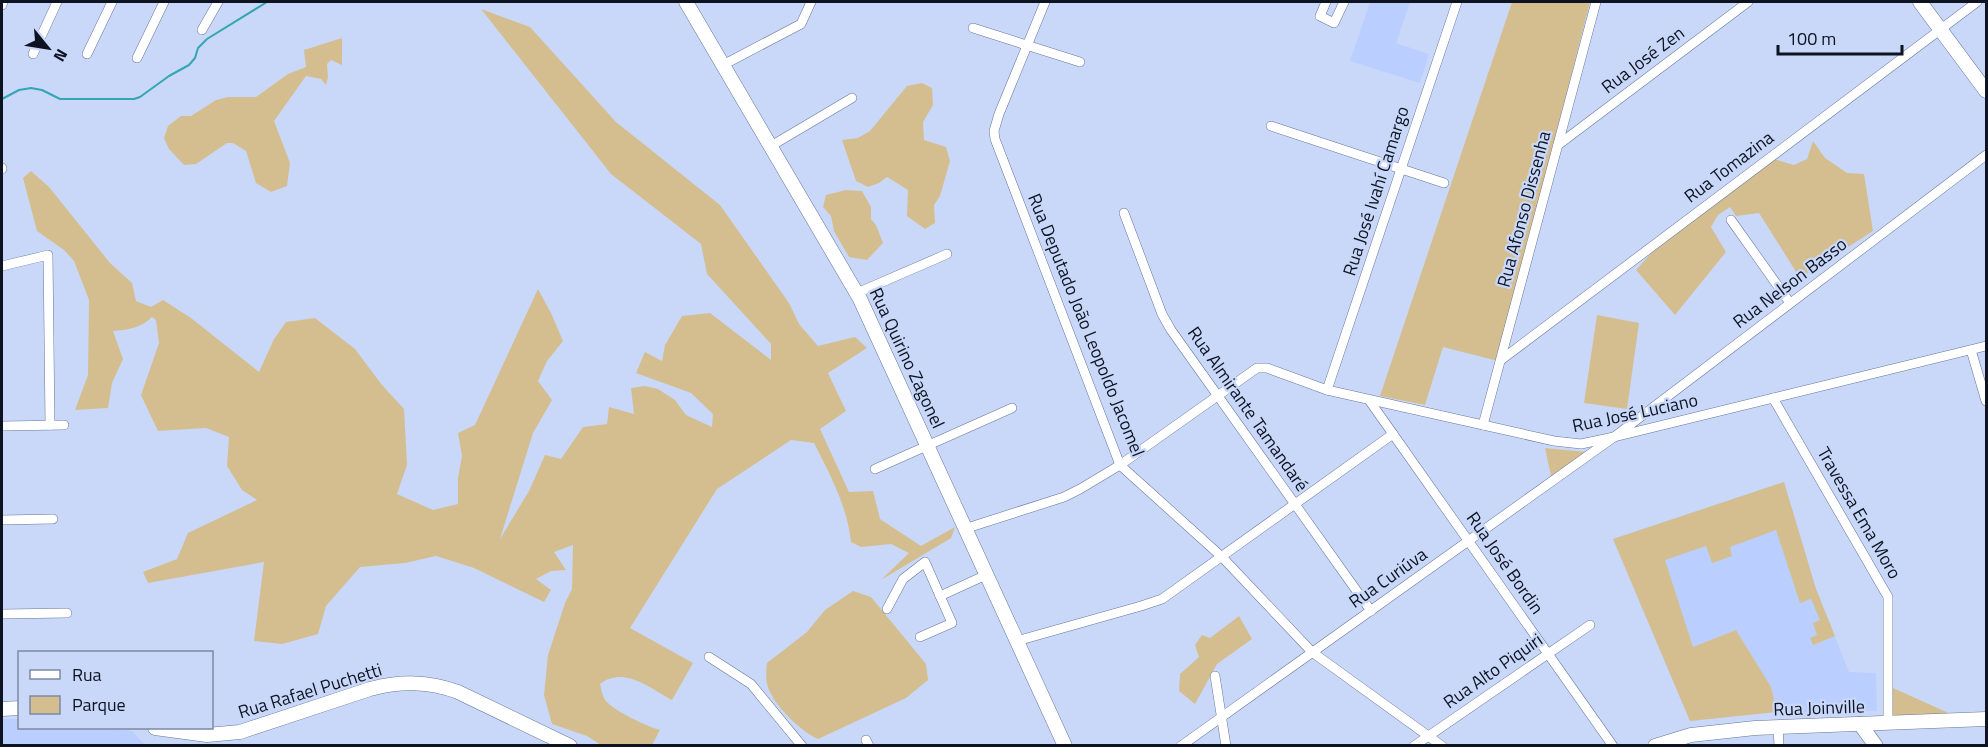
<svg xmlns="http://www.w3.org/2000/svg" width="1988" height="747" font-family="'Titillium Web',sans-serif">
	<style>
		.built { fill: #bacfff }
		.green { fill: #d4be90 }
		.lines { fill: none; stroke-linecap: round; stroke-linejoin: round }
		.stream { stroke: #34a5b2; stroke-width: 2 }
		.street-casing { stroke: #66769a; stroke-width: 10 }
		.secondary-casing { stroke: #66769a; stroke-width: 15 }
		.street { stroke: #fff; stroke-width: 9 }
		.secondary { stroke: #fff; stroke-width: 14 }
		.labels { text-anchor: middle; stroke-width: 4.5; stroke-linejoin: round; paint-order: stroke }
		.street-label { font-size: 18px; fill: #0d1321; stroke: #c9d8f9 }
	</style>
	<rect width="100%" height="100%" fill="#c9d8f9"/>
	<g class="built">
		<path d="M1370 2H1410L1396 43 1429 54 1420 83 1350 61Z"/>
		<path d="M1784 482 1816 589 1849 672 1876 673 1877 711 1801 713 1799 709 1690 721 1613 539Z"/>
		<path d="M2 719H19L20 728H109L132 731 145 745H2Z"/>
	</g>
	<g class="green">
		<path d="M1512 2H1590L1498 361 1443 347 1425 405 1380 396Z"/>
		<path d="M481 9 530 27 616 122 720 205 789 303 799 324 818 346 855 337 867 348 828 373 846 411 820 429 849 492 873 491 880 519 921 546 955 527 951 538 881 580 909 553 891 544 861 547 851 542C847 505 830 475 814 443L791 440 717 489 630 628 693 663 672 700C651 689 624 665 600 684 601 688 602 694 604 698 609 709 648 727 660 730L652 745H601L587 736 552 724 544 695 548 655 565 603 572 589 573 545 554 552 566 570 551 571 536 579 551 590 544 602 474 568 436 556 405 563 360 567 326 606 318 634 282 644 254 641 264 562 148 583 143 572 177 559 188 533 257 500 242 490 227 466 229 437 206 428 158 431 141 395 159 343 156 320 152 317C141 328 128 330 113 331L123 359 112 383 108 408 75 410 88 375 89 300 74 261 64 250 37 231 23 178 31 171 49 187 110 263 132 283 136 301 151 307 163 300 191 318 259 372 274 339 286 322 315 318 355 349 382 385 404 409 407 465 397 494 433 510 458 504V478L462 456 458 433 475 425 538 289 551 313 563 341 547 361 538 381 552 400 533 433 500 539 529 491 545 455 561 459 583 427 607 424 609 407 634 414 631 388 645 386 658 389 675 400 686 415 712 427 713 414 691 393 636 373 645 352 662 361 665 345 682 316 710 313 771 360V344L707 274 701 244 611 174Z"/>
		<path d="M342 38V65L331 60 327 64 328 77 326 85 321 79 306 76 274 121 290 163 287 186 271 192 256 183 246 151 233 143H227L196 164 184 165 169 149 164 138 168 126 181 116H191L216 100 228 97H256L288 74 306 67 304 50Z"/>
		<path d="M922 83 932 88 933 105 923 122 924 140 946 147 950 161 940 196 934 205 935 223 925 229 907 216 908 190 887 177 879 183 868 187 856 181 842 140 858 138 870 131 907 86Z"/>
		<path d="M1813 141 1825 158 1847 173 1864 174 1873 231 1800 278 1759 213 1736 216 1730 207 1718 215 1711 227 1726 252 1675 315 1636 270 1657 247 1774 159 1794 165 1807 159Z"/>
		<path d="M846 190 862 191 871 207V219L876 225 883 243 867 260 849 257 834 231 831 216 823 207 826 195Z"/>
		<path d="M1597 315 1639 323 1627 409 1584 403Z"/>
		<path d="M1545 448 1586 452 1551 476Z"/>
		<path d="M1784 482 1816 589 1835 636 1813 645 1810 638 1817 635 1813 623 1820 620 1811 599 1800 603 1776 530 1730 547 1732 556 1712 563 1706 546 1665 560 1693 647 1736 630 1771 687 1777 712 1690 721 1613 539Z"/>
		<path d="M853 591 871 597 926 664 928 680 906 698 818 739C802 732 777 708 770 692 765 682 766 673 767 663L807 632 825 610Z"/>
		<path d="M1239 616 1252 639 1217 664 1195 704 1179 691 1180 674 1199 657 1195 645 1202 635 1210 638Z"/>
		<path d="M1893 688 1953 715 1893 718Z"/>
	</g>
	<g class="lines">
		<path class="stream" d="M2 99 19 90 31 88 42 90 60 99H134L140 97 169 76 189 65 195 58 198 48 207 39 267 2"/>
		<g class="street-casing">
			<g id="street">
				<path d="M1045 2 999 114 994 131 995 139 1120 465 1222 557 1312 652 1442 746"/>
				<path d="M1326 2 1320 16 1334 23 1344 2"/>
				<path d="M2 5 3 2"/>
				<path d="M973 28 1080 62"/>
				<path d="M202 30 218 2"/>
				<path d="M33 54 57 2"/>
				<path d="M87 54 112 2"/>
				<path d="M137 58 164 2"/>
				<path d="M723 65 801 24 811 2"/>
				<path d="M1271 126 1444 183"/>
				<path d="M1558 145 1748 2"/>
				<path d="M771 146 852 98"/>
				<path d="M2 169V168"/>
				<path d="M1124 213 1162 314 1171 330 1371 611"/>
				<path d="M1731 220 1790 303"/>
				<path d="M2 266 48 255 50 425"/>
				<path d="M857 293 947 254"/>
				<path d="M1971 350 1986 401"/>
				<path d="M1501 360 1977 2"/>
				<path d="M1327 390 1457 2"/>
				<path d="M1773 398 1888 597V723"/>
				<path d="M1369 400 1613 746"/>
				<path d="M1483 425 1596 2"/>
				<path d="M2 426 64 425"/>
				<path d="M875 469 1012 408"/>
				<path d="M2 520 53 519"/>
				<path d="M964 529 1064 497 1080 489 1120 465 1257 368H1267L1327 390 1554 441 1581 444 1614 437 1986 346"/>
				<path d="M940 596 986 575"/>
				<path d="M887 609 903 579 925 562 952 623 920 637"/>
				<path d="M2 614 67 613"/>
				<path d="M1017 641 1141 606 1162 599 1393 434"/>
				<path d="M709 657 751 684 802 746"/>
				<path d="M1215 676 1226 746"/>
				<path d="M1778 727 1779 746"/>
				<path d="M866 740 869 746"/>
				<path d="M1181 746 1614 437 1986 155"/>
				<path d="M1414 746 1590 625"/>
			</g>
		</g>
		<g class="secondary-casing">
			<g id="secondary">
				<path d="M686 2 860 299 1065 746"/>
				<path d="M1920 2 1986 91"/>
				<path d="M2 709 20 708"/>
				<path d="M1860 724 1876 746"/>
				<path d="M155 728 207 735 240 732 370 689C401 681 428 681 458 692L570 746"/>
				<path d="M1655 746 1691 735 1755 728 1986 719"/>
			</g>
		</g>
		<use href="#street" class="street"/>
		<use href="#secondary" class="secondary"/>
	</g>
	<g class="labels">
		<g class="street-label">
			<text transform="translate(1643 60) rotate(-37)" y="6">Rua José Zen</text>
			<text transform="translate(1729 167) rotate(-37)" y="6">Rua Tomazina</text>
			<text transform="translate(1376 191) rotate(-72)" y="6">Rua José Ivahí Camargo</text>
			<text transform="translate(1524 209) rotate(-75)" y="6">Rua Afonso Dissenha</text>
			<text transform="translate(1790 283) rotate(-37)" y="6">Rua Nelson Basso</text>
			<text transform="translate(1086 325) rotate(68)" y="6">Rua Deputado João Leopoldo Jacomel</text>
			<text transform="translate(907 358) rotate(65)" y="6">Rua Quirino Zagonel</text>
			<text transform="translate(1248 409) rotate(55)" y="6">Rua Almirante Tamandaré</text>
			<text transform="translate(1635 413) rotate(-12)" y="6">Rua José Luciano</text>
			<text transform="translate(1859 513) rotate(60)" y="6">Travessa Ema Moro</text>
			<text transform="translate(1505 563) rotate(55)" y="6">Rua José Bordin</text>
			<text transform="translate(1388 578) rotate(-35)" y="6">Rua Curiúva</text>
			<text transform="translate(1493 671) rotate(-35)" y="6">Rua Alto Piquiri</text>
			<text transform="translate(310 691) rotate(-17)" y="6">Rua Rafael Puchetti</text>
			<text transform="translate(1819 708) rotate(-2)" y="6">Rua Joinville</text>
		</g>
	</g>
	<rect width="1988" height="747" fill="none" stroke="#0d1321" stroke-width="6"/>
	<rect x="18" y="651" width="195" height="78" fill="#c9d8f9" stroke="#7e89a3" stroke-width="1.5"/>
	<rect x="30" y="670" width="30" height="9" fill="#ffffff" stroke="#7e89a3" stroke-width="1.5"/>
	<text x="72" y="681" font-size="18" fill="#0d1321">Rua</text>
	<rect x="30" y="696" width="30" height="18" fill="#d4be90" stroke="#7e89a3" stroke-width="1.5"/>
	<text x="72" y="711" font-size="18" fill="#0d1321">Parque</text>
	<g transform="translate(48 48) rotate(120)" stroke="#c9d8f9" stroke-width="4.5" paint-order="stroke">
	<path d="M0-4.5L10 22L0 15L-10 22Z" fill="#0d1321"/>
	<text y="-9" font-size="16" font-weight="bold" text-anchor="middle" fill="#0d1321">N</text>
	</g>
	<path d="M1778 45v9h124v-9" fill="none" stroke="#0d1321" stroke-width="3"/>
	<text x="1787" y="45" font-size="18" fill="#0d1321" stroke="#c9d8f9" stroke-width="4.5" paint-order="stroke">100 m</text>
</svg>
